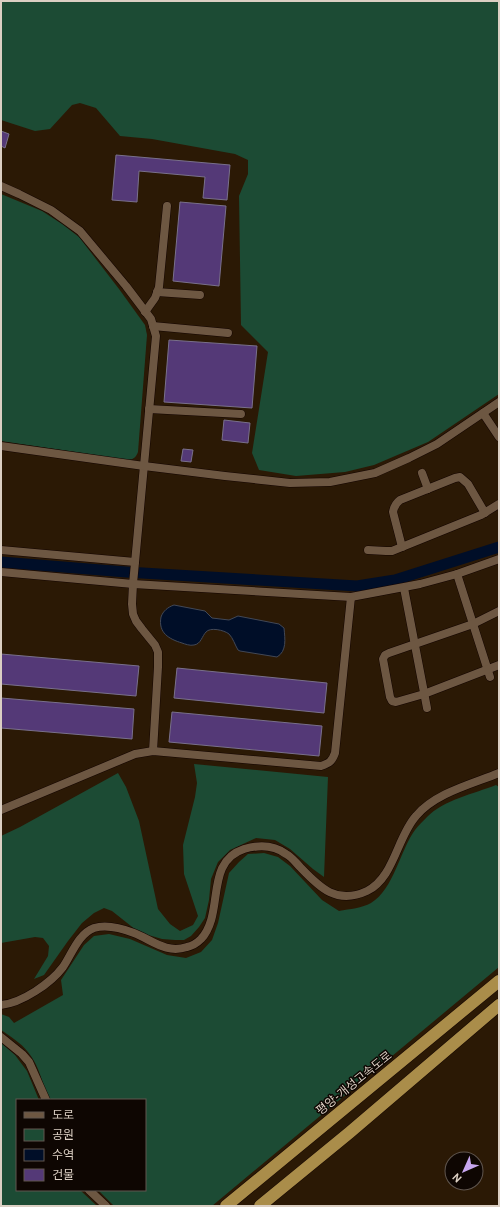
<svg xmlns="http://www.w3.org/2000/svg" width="500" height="1207" font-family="Overpass,'Noto Sans KR',sans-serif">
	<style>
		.green { fill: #1c4b34 }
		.water { fill: #000e28; stroke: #424856 }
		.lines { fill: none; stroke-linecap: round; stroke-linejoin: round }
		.canal { stroke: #000e28; stroke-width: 11 }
		.building { fill: #543977; stroke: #79708b }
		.minor-casing { stroke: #130400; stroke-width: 9 }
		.motorway-casing { stroke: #130400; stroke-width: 13 }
		.minor { stroke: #6d5742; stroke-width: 8 }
		.motorway { stroke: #aa8d4a; stroke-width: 12 }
		.labels { text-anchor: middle; stroke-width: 3; stroke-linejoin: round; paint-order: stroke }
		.street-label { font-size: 12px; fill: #dbcfc3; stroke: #0e0602 }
	</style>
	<rect width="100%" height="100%" fill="#2b1905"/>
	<g class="green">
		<path d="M1 1H499V394L428 442 374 465 345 472 296 476 259 470 252 453 268 352 241 325 239 196 248 174V160L235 154 152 139 120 136 96 108 80 103 72 105 50 129 35 131 1 120Z"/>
		<path d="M1 194 42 211 62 224 79 237 119 289 145 325 147 335 138 452C136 457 134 459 129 460L1 441Z"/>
		<path d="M194 764 328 777 324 877 313 869 290 849 275 840 256 838 230 850 218 862 211 879 209 900 205 918 199 927 191 936 184 940H175L162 939 145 934 136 930 112 911 104 908 94 913 82 923 68 941 44 975 34 979 48 956 49 946 43 938 35 937 1 943V836L20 827 118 773 126 787 139 821 158 909 170 924 180 931 193 925 198 916 184 874 183 845 195 797 197 783Z"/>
		<path d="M496 785 499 787V967L212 1206H114L98 1190H145V1100H48C43 1084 39 1065 28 1052 21 1043 10 1036 1 1030V1014L9 1017 14 1023 63 995 61 980 84 945 94 936 109 934 130 939 167 955 186 958 201 952 212 940 218 923 229 873 239 862 248 854 264 853 278 857 290 866 322 900 339 911C350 909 362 908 371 903 394 889 400 850 415 830 418 826 423 821 427 817 444 800 473 794 496 785Z"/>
		<path d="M1 1043 15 1055 27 1071 39 1100H17V1190H80L97 1206H1Z"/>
	</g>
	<path class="water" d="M174 605 205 611 212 618 229 620 238 616 279 624 284 628C285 639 287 651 277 657L240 651 238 650C235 645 233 638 229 634 224 630 210 627 206 632 202 636 201 644 194 645 190 646 185 644 182 643 169 639 158 633 161 617 163 611 168 607 174 605Z"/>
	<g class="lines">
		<path class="canal" d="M1 562 126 572 357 586 395 580 499 547"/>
	</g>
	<g class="building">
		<path d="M1 131 9 134 5 148 1 146Z"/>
		<path d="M116 155 230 165 227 200 203 198 205 177 139 171 137 202 112 200Z"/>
		<path d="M180 202 226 206 219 286 173 281Z"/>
		<path d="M169 340 257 346 252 408 164 402Z"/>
		<path d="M224 420 250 423 248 443 222 440Z"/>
		<path d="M183 449 193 450 191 462 181 461Z"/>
		<path d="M1 654 139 666 136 696 1 684Z"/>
		<path d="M177 668 327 683 324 713 174 698Z"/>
		<path d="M1 698 134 709 132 739 1 728Z"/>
		<path d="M172 712 322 726 319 756 169 742Z"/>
	</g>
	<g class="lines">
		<g class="minor-casing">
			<g id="minor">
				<path d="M1 186 19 194 51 210 80 231 126 286 151 319 156 336 133 584 132 604 133 614 136 621 142 629 155 645 158 652V667L153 751"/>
				<path d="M157 292 200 295"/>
				<path d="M145 312 155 298 159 287 167 206"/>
				<path d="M153 326 228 333"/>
				<path d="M149 409 241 414"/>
				<path d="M483 413 499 437"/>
				<path d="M1 446 144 466 225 476 290 483 330 482 375 473 409 458 437 444 499 402"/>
				<path d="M422 473 428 489"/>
				<path d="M402 547 393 512C394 506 396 503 400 500L455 478 460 477 468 484 485 513"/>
				<path d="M1 550 135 562"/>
				<path d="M368 550 386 551H392L481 515 499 504"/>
				<path d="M1 572 133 584 351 597 420 584 457 574 499 559"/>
				<path d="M457 574 490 677"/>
				<path d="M404 588 427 708"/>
				<path d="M499 611 473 624 389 653 385 655 383 659 390 697 392 701 396 702 424 694 499 665"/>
				<path d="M1 810 135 754 153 751 321 766C330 763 332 761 335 753L351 597"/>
				<path d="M1 1005C22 1003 51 983 63 967 72 954 78 934 94 928 107 924 121 928 134 933 152 940 166 954 187 947 192 946 197 943 201 939 225 913 204 862 244 849 258 845 274 845 286 854 292 857 296 863 301 868 320 888 337 905 367 891 394 878 397 837 416 816 435 793 472 784 499 773"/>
				<path d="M1 1037 22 1054 29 1062 46 1100"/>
				<path d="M89 1190 106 1206"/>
			</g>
		</g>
		<g class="motorway-casing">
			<g id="motorway">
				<path d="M226 1206 499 981"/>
				<path d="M260 1206 349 1133 499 1005"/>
			</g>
		</g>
		<use href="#minor" class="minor"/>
		<use href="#motorway" class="motorway"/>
	</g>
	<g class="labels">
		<g class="street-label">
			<text transform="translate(354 1083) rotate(-39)" y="4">평양-개성고속도로</text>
		</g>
	</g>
	<rect width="500" height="1207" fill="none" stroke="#dbcfc3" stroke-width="4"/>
	<rect x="16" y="1099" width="130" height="92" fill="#0e0602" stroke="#60564f"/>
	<rect x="24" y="1112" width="20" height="6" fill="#6d5742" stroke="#60564f"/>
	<text x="52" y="1119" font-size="12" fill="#dbcfc3">도로</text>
	<rect x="24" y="1129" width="20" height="12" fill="#1c4b34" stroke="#60564f"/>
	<text x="52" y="1139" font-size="12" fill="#dbcfc3">공원</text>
	<rect x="24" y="1149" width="20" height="12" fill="#000e28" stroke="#60564f"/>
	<text x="52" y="1159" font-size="12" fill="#dbcfc3">수역</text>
	<rect x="24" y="1169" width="20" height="12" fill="#543977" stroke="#60564f"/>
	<text x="52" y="1179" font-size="12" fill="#dbcfc3">건물</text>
	<g transform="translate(464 1171) rotate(225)"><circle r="19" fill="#0e0602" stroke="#60564f"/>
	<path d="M0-3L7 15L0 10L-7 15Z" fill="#c7a6ef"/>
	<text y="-6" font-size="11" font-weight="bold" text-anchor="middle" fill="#dbcfc3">N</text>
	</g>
</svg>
